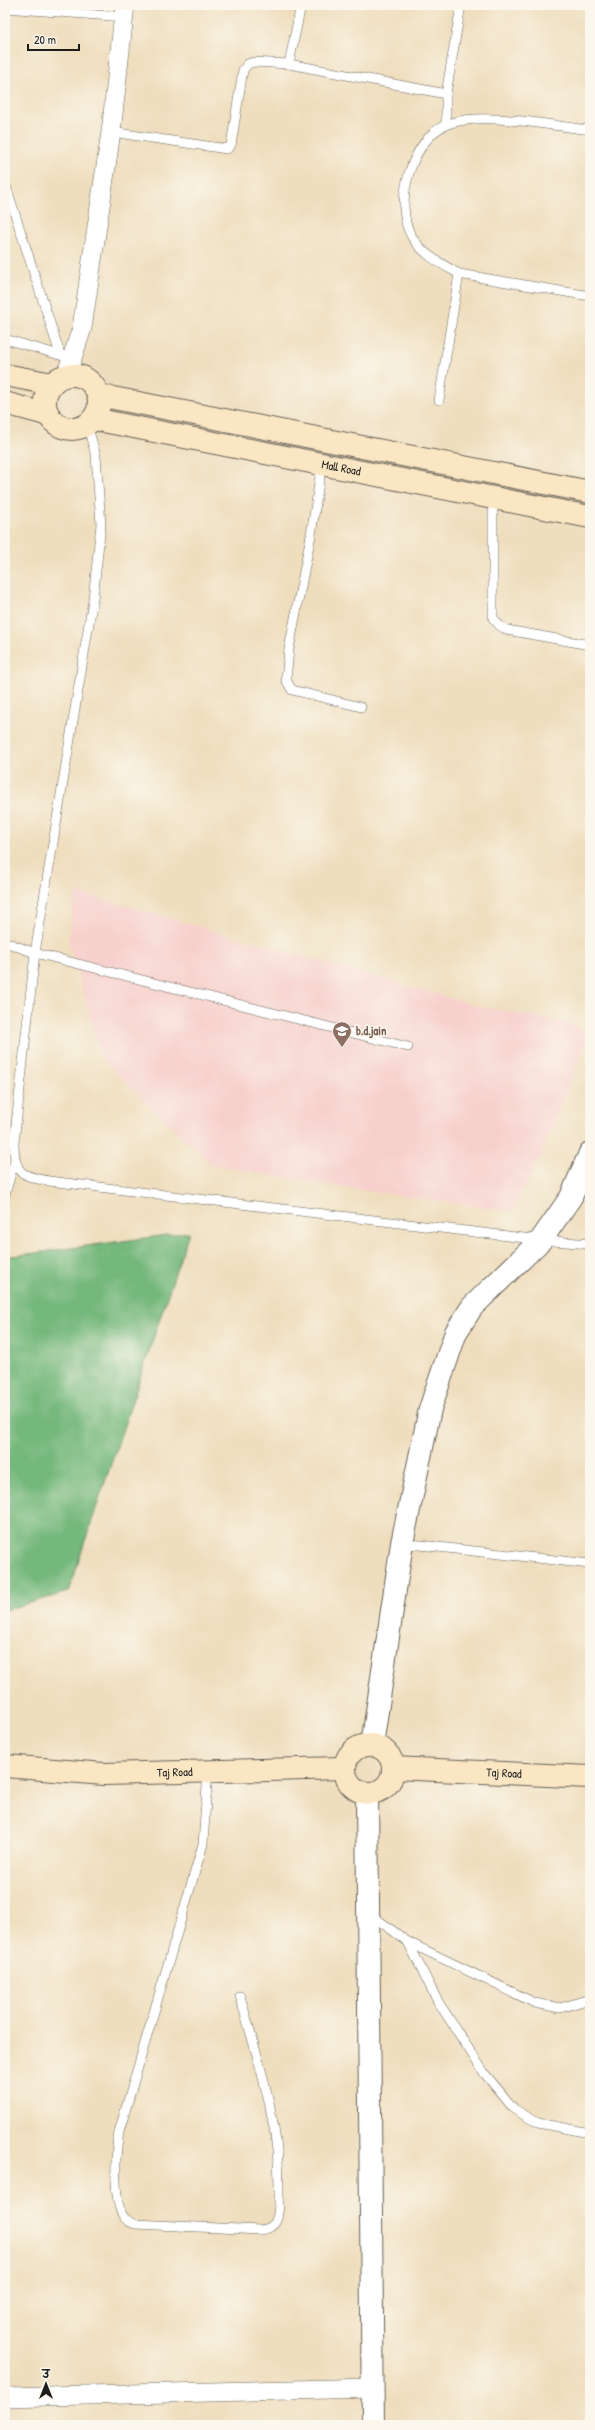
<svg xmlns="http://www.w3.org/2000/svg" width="595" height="2430" font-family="'Patrick Hand','Playpen Sans Deva',sans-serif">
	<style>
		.built { fill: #f7d0cd }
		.forest { fill: #75b87b; stroke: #486a4c }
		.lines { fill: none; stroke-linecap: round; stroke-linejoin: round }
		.service-casing { stroke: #666055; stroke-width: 10 }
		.minor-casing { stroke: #666055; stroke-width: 20 }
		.tertiary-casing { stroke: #666055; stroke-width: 24 }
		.secondary-casing { stroke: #666055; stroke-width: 24 }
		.service { stroke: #fff; stroke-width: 9 }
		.minor { stroke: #fff; stroke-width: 19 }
		.tertiary { stroke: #fff; stroke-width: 22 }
		.secondary { stroke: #fbe6c4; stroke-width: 22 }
		.labels { text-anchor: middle; stroke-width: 3.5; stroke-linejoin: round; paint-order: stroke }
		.street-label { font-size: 12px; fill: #1c1c1c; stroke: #fbf7ec }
		.education-label { font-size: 12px; font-weight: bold; fill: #785e54; stroke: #fbf7ec; text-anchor: start }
	</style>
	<rect width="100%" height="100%" fill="#fbf7ec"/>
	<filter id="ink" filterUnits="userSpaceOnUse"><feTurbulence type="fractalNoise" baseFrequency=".025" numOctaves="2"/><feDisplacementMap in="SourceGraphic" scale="8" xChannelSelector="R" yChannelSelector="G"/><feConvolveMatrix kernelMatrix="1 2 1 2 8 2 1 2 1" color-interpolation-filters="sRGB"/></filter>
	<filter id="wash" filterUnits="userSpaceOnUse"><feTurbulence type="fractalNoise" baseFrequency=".012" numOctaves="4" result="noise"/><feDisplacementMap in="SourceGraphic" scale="16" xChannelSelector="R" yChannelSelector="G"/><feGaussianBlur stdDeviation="0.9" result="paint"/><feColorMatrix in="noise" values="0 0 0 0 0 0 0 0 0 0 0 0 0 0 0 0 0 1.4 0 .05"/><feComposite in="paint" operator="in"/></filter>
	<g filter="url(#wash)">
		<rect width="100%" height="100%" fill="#efdebe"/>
		<path class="built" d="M76 892 482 1007 574 1024 588 1037 540 1157 512 1211 354 1189 212 1165 102 1059 68 940Z"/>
		<path class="forest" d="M189 1232 68 1592 5 1610V1302L8 1270 5 1269V1257Z"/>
	</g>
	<g filter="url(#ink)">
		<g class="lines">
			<g class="service-casing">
				<g id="service">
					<path d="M5 8 124 17"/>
					<path d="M289 64 301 5"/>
					<path d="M446 124V94L461 5"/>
					<path d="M111 132 227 149 231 145 243 70 248 64 253 62 289 64 446 94"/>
					<path d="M5 183 60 354"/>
					<path d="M459 274C442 264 423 255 412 237 392 205 412 137 448 124 484 111 552 126 590 130"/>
					<path d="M5 339 63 356"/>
					<path d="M439 400 459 274 590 296"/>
					<path d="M87 424 96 456 101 524 93 599 35 953 14 1143C14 1173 21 1176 49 1181L541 1240 590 1244"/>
					<path d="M322 463 311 535 289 649 286 680 292 690 361 707"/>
					<path d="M493 498V618L500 626 507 630 590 645"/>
					<path d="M5 942 35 953 408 1047"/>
					<path d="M5 1194 15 1160"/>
					<path d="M402 1543 590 1564"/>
					<path d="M208 1771 203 1844 119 2132C116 2149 111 2209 127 2220 129 2222 133 2223 135 2224L261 2230C268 2229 273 2227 276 2221 280 2211 279 2200 279 2190 280 2123 258 2060 240 1996"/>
					<path d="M370 1914 408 1942 535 2003 560 2008 590 1999"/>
					<path d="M408 1942 437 2000 485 2074 514 2109 538 2123 590 2133"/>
				</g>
			</g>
			<g class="minor-casing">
				<g id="minor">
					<path d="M66 376 82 328 111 132 125 5"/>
					<path d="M5 2397 373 2388"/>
				</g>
			</g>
			<g class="tertiary-casing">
				<g id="tertiary">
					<path d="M372 1745 402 1543 430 1409 456 1332 472 1307 541 1240 571 1197 590 1153"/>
					<path d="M367 1794 373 2425"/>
				</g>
			</g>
			<g class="secondary-casing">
				<g id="secondary">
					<path d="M5 375 52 384"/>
					<circle cx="72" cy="402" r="27"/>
					<path d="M98 395 590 492"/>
					<path d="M5 403 49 415"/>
					<path id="s1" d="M93 419 590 517"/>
					<circle cx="369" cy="1769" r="24"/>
					<path id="s2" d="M5 1766 104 1774 344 1768"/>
					<path id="s3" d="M393 1768 590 1777"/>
				</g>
			</g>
			<use href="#service" class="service"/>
			<use href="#minor" class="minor"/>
			<use href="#tertiary" class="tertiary"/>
			<use href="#secondary" class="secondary"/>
		</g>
	</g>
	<defs>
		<g id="school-pin" transform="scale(1)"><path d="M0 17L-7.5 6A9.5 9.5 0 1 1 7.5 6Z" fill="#8d6e63" stroke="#fbf7ec"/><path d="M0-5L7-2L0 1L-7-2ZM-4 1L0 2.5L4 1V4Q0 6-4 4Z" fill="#fff"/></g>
	</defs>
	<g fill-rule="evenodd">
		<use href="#school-pin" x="342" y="1031"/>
	</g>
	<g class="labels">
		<g class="street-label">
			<text dy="4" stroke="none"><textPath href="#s1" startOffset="253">Mall Road</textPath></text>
			<text dy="4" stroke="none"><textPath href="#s2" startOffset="170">Taj Road</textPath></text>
			<text dy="4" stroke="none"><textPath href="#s3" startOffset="111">Taj Road</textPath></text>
		</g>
		<g class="education-label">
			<text x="356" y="1035">b.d.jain</text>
		</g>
	</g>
	<rect width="595" height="2430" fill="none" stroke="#fbf7ec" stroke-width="20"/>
	<g transform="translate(46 2384)" stroke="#fbf7ec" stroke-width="3" paint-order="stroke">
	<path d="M0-3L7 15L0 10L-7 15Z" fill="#1c1c1c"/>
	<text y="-6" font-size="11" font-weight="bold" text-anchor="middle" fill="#1c1c1c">उ</text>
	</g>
	<path d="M28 44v6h51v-6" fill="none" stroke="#1c1c1c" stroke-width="2"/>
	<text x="34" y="44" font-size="12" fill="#1c1c1c" stroke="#fbf7ec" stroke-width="3" paint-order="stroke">20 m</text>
</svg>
